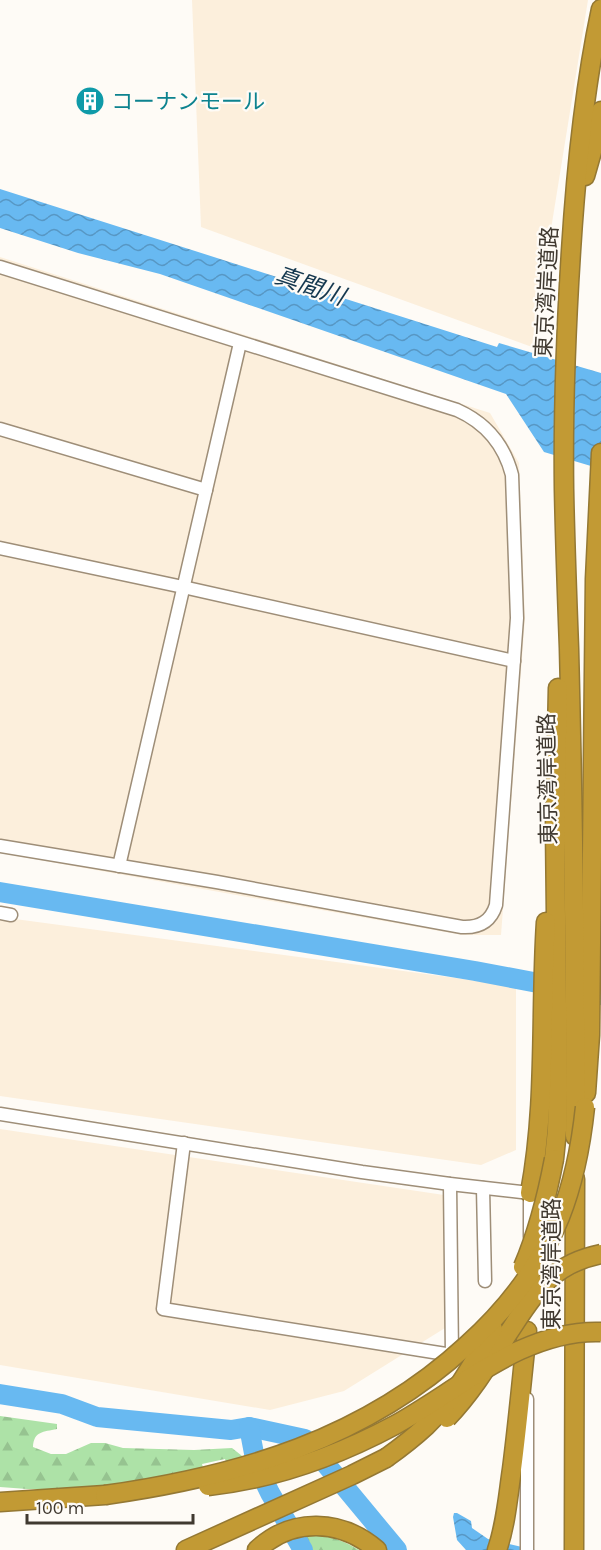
<svg xmlns="http://www.w3.org/2000/svg" width="601" height="1550" font-family="Karla,'Noto Sans JP',sans-serif">
	<style>
		.built { fill: #fcefdc }
		.forest { fill: url(#forest-firs) }
		.water { fill: url(#water-waves) }
		.lines { fill: none; stroke-linecap: round; stroke-linejoin: round }
		.river { stroke: #68b9f1; stroke-width: 20 }
		.minor-casing { stroke: #9e8e78; stroke-width: 15 }
		.highway-casing { stroke: #947833; stroke-width: 21 }
		.minor { stroke: #fff; stroke-width: 12 }
		.highway { stroke: #c29a34; stroke-width: 18 }
		.highway-bridge-casing { stroke: #947833; stroke-width: 21; stroke-linecap: butt }
		.highway-bridge { stroke: #c29a34; stroke-width: 18 }
		.labels { text-anchor: middle; stroke-width: 4.5; stroke-linejoin: round; paint-order: stroke }
		.culture-label { font-size: 22px; fill: #0d838f; stroke: #fefbf6; text-anchor: start }
		.street-label { font-size: 22px; fill: #403930; stroke: #fefbf6 }
		.water-label { font-size: 24px; font-style: italic; fill: #15384f; stroke: #fefbf6 }
	</style>
	<defs>
		<pattern id="forest-firs" width="22" height="20" patternUnits="userSpaceOnUse" patternTransform="scale(1.5)"><rect width="22" height="20" fill="#ade2a7"/><path d="M5 1l3.5 6h-7zM16 11l3.5 6h-7z" fill="#96c390"/></pattern>
		<pattern id="water-waves" width="16" height="10" patternUnits="userSpaceOnUse" patternTransform="scale(1.5)"><rect width="16" height="10" fill="#68b9f1"/><path d="M0 5q4-4 8 0t8 0" fill="none" stroke="#5797c4"/></pattern>
	</defs>
	<rect width="100%" height="100%" fill="#fefbf6"/>
	<g class="built">
		<path d="M192 0H588L532 347 201 227Z"/>
		<path d="M0 257 490 413 519 463 525 619 501 935H462L0 853Z"/>
		<path d="M0 917 516 986V1150L481 1165 0 1096Z"/>
		<path d="M0 1129 444 1195 445 1328 344 1391 270 1410 0 1365Z"/>
	</g>
	<g class="forest">
		<path d="M0 1416 57 1424V1429C43 1432 34 1431 33 1447L51 1454H66L91 1443H105L123 1448 194 1450 232 1448 251 1463 228 1467 225 1459 202 1464 204 1471 86 1489H27L0 1487Z"/>
		<path d="M318 1534C333 1537 346 1542 359 1550H308L300 1536Z"/>
	</g>
	<g class="water">
		<path d="M0 189 497 347 499 343 601 373V469L544 452 506 394 160 274 78 253 0 228Z"/>
		<path d="M454 1513H457L471 1521 472 1528 488 1539 535 1550H466L457 1540 453 1517Z"/>
	</g>
	<g class="lines">
		<g class="river">
			<path d="M0 892 475 971 601 995"/>
			<path d="M0 1394 62 1404 97 1417 231 1430 249 1427 305 1439 397 1550"/>
			<path d="M249 1427 256 1464 270 1493 303 1550"/>
		</g>
		<g class="minor-casing">
			<g id="minor">
				<path d="M0 267 457 410C486 423 504 444 512 475L517 618 496 905C491 921 480 928 462 927L217 882 0 846"/>
				<path d="M0 429 206 490"/>
				<path d="M0 548 183 587 514 661"/>
				<path d="M119 866 240 343"/>
				<path d="M0 913 11 915"/>
				<path d="M0 1114 362 1172 450 1184 530 1193V1237"/>
				<path d="M184 1143 163 1309 452 1355 450 1184"/>
				<path d="M483 1188 485 1281"/>
				<path d="M527 1399V1550"/>
			</g>
		</g>
		<g class="highway-casing">
			<g id="highway">
				<path d="M585 176 595 141 601 111"/>
				<path d="M586 1093 590 1035 595 579 601 453"/>
				<path d="M575 1136C576 974 573 811 569 648 567 595 565 542 564 489 563 410 566 330 571 251 576 170 584 89 601 9"/>
				<path d="M554 1159 557 1130 558 1090 555 828 558 688"/>
				<path d="M530 1193C547 1103 540 1013 546 922"/>
				<path d="M0 1502 105 1495"/>
				<path d="M186 1550 352 1475 386 1458"/>
				<path d="M257 1550C292 1517 341 1519 377 1550"/>
				<path d="M497 1550C506 1524 508 1496 512 1469 518 1423 522 1377 527 1331"/>
				<path d="M574 1550 575 1179"/>
			</g>
		</g>
		<use href="#minor" class="minor"/>
		<use href="#highway" class="highway"/>
		<g class="highway-bridge-casing">
			<g id="highway-bridge">
				<path d="M523 1267C538 1232 547 1196 554 1159"/>
				<path d="M447 1418C472 1392 490 1362 509 1332 521 1314 532 1295 548 1280 563 1266 581 1258 601 1254"/>
				<path d="M386 1458C400 1448 413 1438 426 1426 454 1399 473 1363 493 1329"/>
				<path d="M208 1486C273 1479 337 1456 395 1425 459 1390 523 1329 601 1332"/>
				<path d="M105 1495C240 1476 365 1439 467 1345 506 1310 540 1266 560 1217 574 1182 581 1145 585 1107"/>
			</g>
		</g>
		<use href="#highway-bridge" class="highway-bridge"/>
	</g>
	<defs>
		<g id="building-disc" transform="scale(1.5)"><circle r="9.5" fill="#0f9aa8" stroke="#fefbf6"/><path d="M-4-6H4V6H1V3H-1V6H-4ZM-2.5-4.3h1.7v1.8h-1.7ZM.8-4.3h1.7v1.8H.8ZM-2.5-1h1.7V.8h-1.7ZM.8-1h1.7V.8H.8Z" fill="#fff"/></g>
	</defs>
	<g fill-rule="evenodd">
		<use href="#building-disc" x="90" y="101"/>
	</g>
	<g class="labels">
		<g class="culture-label">
			<text x="111" y="109">コーナンモール</text>
		</g>
		<g class="street-label">
			<text transform="translate(546 292) rotate(-87)" y="8">東京湾岸道路</text>
			<text transform="translate(547 779) rotate(-91)" y="8">東京湾岸道路</text>
			<text transform="translate(551 1264) rotate(-90)" y="8">東京湾岸道路</text>
		</g>
		<g class="water-label">
			<text transform="translate(310 286) rotate(19)" y="8">真間川</text>
		</g>
	</g>
	<path d="M27 1514v9h166v-9" fill="none" stroke="#403930" stroke-width="3"/>
	<text x="36" y="1514" font-size="18" fill="#403930" stroke="#fefbf6" stroke-width="4.5" paint-order="stroke">100 m</text>
</svg>
